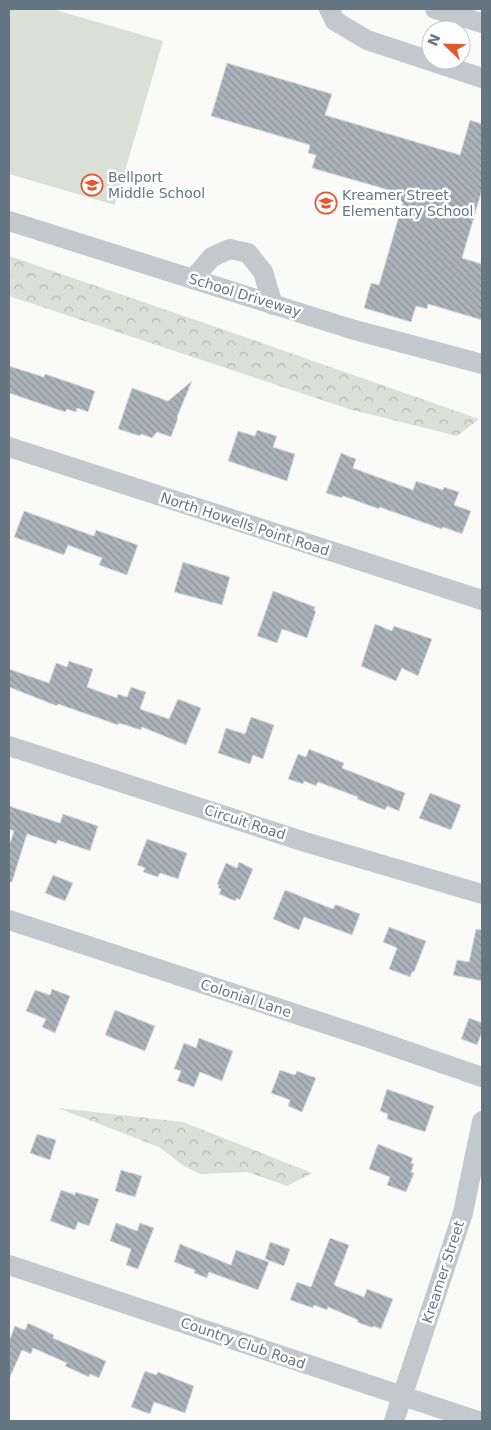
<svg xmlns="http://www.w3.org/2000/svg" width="491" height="1430" font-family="'DejaVu Sans',sans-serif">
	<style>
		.forest { fill: url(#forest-crowns) }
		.pitch { fill: #dadfd7 }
		.building { fill: url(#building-back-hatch); stroke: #dcdcda }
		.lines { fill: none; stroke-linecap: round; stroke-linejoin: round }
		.minor { stroke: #c3c8cc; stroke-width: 20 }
		.labels { text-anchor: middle; stroke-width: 5; stroke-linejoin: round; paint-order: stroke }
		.poi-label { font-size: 14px; fill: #657683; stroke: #fff; text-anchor: start }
		.street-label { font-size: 14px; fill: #657683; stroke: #fff }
	</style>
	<defs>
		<pattern id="forest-crowns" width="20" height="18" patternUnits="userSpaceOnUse" patternTransform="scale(1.25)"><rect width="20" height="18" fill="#dadfd7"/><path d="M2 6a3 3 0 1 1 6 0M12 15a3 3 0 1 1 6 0" fill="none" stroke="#b4b9b4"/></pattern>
		<pattern id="building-back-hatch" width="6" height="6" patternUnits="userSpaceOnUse" patternTransform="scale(1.25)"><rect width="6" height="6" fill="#aab3b9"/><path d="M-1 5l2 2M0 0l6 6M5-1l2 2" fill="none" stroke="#8e969c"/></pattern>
	</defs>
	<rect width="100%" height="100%" fill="#fafaf8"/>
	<g class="forest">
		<path d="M9 256 216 327 479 419 457 436 349 409 9 296Z"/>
		<path d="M58 1108 183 1122 312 1173 287 1186 248 1172 200 1174 184 1166 159 1147Z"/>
	</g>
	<path class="pitch" d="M9 9H52L163 41 115 205 9 174Z"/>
	<g class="building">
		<path d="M227 63 332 94 325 115 460 155 470 120 482 124V190L462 258 482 264V320L428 304 427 309 416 306 411 322 364 308 371 283 379 285 403 202 397 201 399 193 312 168 316 155 308 153 310 145 211 116Z"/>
		<path d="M9 366 44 377 45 374 95 391 88 412 77 408 76 412 67 409 65 412 9 393Z"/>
		<path d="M192 381 177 417 178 418 171 437 157 432 152 438 141 434 140 436 118 429 132 388 168 401Z"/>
		<path d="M257 430 277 436 273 447 295 454 287 481 228 461 238 431 255 436Z"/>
		<path d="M341 453 356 459 353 468 413 490 416 481 443 490 444 487 459 492 454 505 471 511 462 534 443 527 442 529 379 507V509L343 496 342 498 326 493Z"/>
		<path d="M24 511 94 536 96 530 138 545 127 575 99 565 102 558 68 545 64 555 14 537Z"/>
		<path d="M183 562 230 577 222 605 174 592Z"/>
		<path d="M273 591 315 607 314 610 316 611 307 638 282 629 277 643 257 636Z"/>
		<path d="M375 624 392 631 394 626 432 639 418 676 402 668 396 681 361 666Z"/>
		<path d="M69 661 93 669 87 687 117 698 118 694 127 697 131 687 146 692 140 709 169 719 178 699 201 708 186 745 142 727 141 730 119 723 118 725 58 704 57 706 9 687V669L49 683 56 663 67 667Z"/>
		<path d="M251 717 274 725 263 759 253 755 250 764 218 753 226 728 245 734Z"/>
		<path d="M309 749 344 763 342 768 405 793 399 811 387 806 385 810 357 799 358 797 318 782 316 786 304 781 303 784 288 779 298 754 306 757Z"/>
		<path d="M430 793 461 805 451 830 419 818Z"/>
		<path d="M9 806 60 823 63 814 98 826 90 851 58 840 56 844 27 834 12 882H9V846L14 831 9 829Z"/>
		<path d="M147 839 187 853 178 879 160 873 158 877 143 872 145 868 137 865Z"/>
		<path d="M239 862 253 869 240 900 237 898 235 901 219 894 221 889 218 888 219 885 217 884 226 863 237 868Z"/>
		<path d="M53 875 73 883 65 901 45 893Z"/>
		<path d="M285 890 333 909 335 905H337L360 914 352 935 304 917 299 930 273 919Z"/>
		<path d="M389 927 426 941 414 972H412L410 977 389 969 397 948 383 942Z"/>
		<path d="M476 929 482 930V981L453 975 457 960 469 962Z"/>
		<path d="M52 989 70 996 55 1033 42 1027 46 1019 26 1011 35 990 50 995Z"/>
		<path d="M115 1010 155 1026 145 1051 105 1035Z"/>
		<path d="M469 1018 482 1023V1032L477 1045 461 1039Z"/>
		<path d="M199 1038 233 1051 222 1081 200 1072 194 1087 177 1081 181 1071 174 1069 184 1043 196 1048Z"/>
		<path d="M280 1070 295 1075 297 1071 316 1078 302 1112 288 1106 290 1100 271 1093Z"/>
		<path d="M387 1089 434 1106 425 1132 387 1119 388 1114 380 1111Z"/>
		<path d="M37 1134 56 1140 50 1160 30 1153Z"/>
		<path d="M378 1144 413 1158 411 1163 414 1164 411 1172 414 1173 406 1192 387 1185 390 1177 369 1169Z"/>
		<path d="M121 1170 142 1176 135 1197 115 1191Z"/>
		<path d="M61 1190 75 1195V1192L99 1199 89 1226 78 1222 75 1230 50 1221Z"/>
		<path d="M116 1223 137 1231 140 1223 154 1228 138 1269 126 1265 131 1249 110 1241Z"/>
		<path d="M330 1238 349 1245 334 1285 364 1297 367 1289 393 1299 381 1329 373 1326V1328L357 1322 358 1320 328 1307 327 1310 314 1305 313 1308 290 1300 297 1282 311 1287Z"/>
		<path d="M270 1242 290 1249 284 1266 265 1259Z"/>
		<path d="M180 1244 231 1265 236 1250 269 1262 258 1290 209 1272 207 1278 194 1273 195 1270 174 1262Z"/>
		<path d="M28 1323 54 1335 53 1338 106 1361 99 1378 90 1374 89 1377 65 1366 67 1363 33 1348 31 1354 22 1350 9 1379V1341L15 1326 25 1330Z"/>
		<path d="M145 1371 156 1375 158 1372 194 1386 185 1413 154 1402 150 1414 131 1407Z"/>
	</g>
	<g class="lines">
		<g class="minor">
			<path d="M329 9 335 21 367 40 482 78"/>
			<path d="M435 9 482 23"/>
			<path d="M9 221 351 329 482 364"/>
			<path d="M193 279 212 257 230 249 248 253 263 272 273 305"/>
			<path d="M9 447 482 600"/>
			<path d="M9 746 305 842 482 894"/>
			<path d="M9 920 369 1038 482 1077"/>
			<path d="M9 1265 478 1421"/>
			<path d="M394 1421 463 1213 482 1121"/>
		</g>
	</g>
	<defs>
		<g id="school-ring" transform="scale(1.125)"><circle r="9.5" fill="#fff" stroke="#e4572e" stroke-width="1.5"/><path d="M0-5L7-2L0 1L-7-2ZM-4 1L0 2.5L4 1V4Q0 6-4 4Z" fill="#e4572e"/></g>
	</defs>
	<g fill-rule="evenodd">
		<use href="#school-ring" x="92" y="185"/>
		<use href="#school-ring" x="326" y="203"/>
	</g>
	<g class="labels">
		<g class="poi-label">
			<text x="108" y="182">Bellport<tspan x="108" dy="16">Middle School</tspan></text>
			<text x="342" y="200">Kreamer Street<tspan x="342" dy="16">Elementary School</tspan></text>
		</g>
		<g class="street-label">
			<text transform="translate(245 295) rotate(17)" y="5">School Driveway</text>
			<text transform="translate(245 524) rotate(18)" y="5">North Howells Point Road</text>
			<text transform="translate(245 822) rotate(18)" y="5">Circuit Road</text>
			<text transform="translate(246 998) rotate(18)" y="5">Colonial Lane</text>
			<text transform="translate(443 1272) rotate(-72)" y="5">Kreamer Street</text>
			<text transform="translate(243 1343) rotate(19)" y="5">Country Club Road</text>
		</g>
	</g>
	<rect width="491" height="1430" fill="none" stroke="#657683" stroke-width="20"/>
	<g transform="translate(446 45) rotate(293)"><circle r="24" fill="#ffffff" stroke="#c1c8cd"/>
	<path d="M0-4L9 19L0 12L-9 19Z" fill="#e4572e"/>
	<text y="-8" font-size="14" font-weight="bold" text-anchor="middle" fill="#657683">N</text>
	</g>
</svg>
